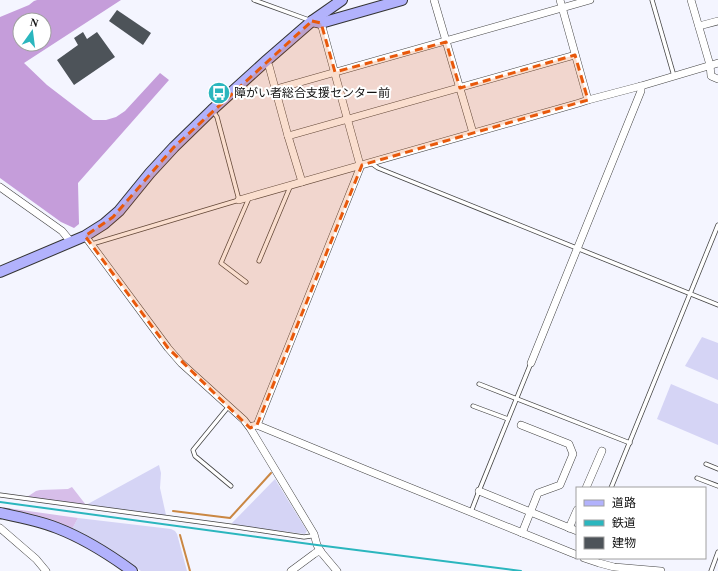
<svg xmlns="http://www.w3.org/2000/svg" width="718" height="571" font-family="'Times New Roman','Noto Sans JP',serif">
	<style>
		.farmland { fill: #d5d4f5 }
		.green { fill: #d7bee9 }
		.forest { fill: #c59dda; fill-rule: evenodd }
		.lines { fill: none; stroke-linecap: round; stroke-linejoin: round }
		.stream { stroke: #ca8743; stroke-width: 2 }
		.building { fill: #4d5359 }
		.lane-casing { stroke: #444; stroke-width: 5 }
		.street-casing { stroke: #444; stroke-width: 8 }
		.secondary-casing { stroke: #333; stroke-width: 12 }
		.lane { stroke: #fff; stroke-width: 3.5 }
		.street { stroke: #fff; stroke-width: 7 }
		.secondary { stroke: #b2b2fc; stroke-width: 10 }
		.rail { stroke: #2bb6be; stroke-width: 2 }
		.marked { fill: #e8590c; fill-opacity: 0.2; stroke: #e8590c; stroke-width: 3; stroke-dasharray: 8 5; stroke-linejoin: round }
		.labels { text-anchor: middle; stroke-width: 4; stroke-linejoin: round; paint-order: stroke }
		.poi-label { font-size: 12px; fill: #111; stroke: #fff; text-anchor: start }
	</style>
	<rect width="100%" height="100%" fill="#f4f5ff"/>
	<g class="farmland">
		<path d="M702 337 718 343V380L685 366Z"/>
		<path d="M671 384 718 404V445L657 419Z"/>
		<path d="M159 465 161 473 160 488 166 515 163 516 86 505Z"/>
		<path d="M275 479 307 531 305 534 233 525 232 523Z"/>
		<path d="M78 518 171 529 175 531 177 534 187 571H141L119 556 93 540 72 529Z"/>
	</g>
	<g class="green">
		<path d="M72 487 86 505 27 497 36 491 40 490 68 489Z"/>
		<path d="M0 507 78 518 72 529 26 514 0 508Z"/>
	</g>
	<path class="forest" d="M37 0H121L24 63 47 85 77 108 93 120H106L116 117 125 111 160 73 169 80 78 183 79 224 74 228 61 222 0 178V17L29 5 34 1ZM20 20H44V44H20Z"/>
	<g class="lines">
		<g class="stream">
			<path d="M173 511 230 518 271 473"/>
			<path d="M180 535 190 571"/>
		</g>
	</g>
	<g class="building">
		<path d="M117 10 151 33 143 45 109 21Z"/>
		<path d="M83 32 87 39 97 32 115 57 74 85 57 60 78 45 74 38Z"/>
	</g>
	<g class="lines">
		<g class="lane-casing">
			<g id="lane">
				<path d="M254 0 309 20"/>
				<path d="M652 0 674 76"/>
				<path d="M371 163 378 168 718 305"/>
				<path d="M92 244 239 200 217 117 213 111"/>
				<path d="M259 261 290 187"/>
				<path d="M246 282 221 263 249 198"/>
				<path d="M479 384 630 443"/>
				<path d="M229 406 193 450 195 456 231 486"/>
				<path d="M473 406 508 419"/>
				<path d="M706 464 718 469"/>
				<path d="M697 478 718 486"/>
				<path d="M611 488 718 225"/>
				<path d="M0 495 230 526 304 537 311 536 314 534"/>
				<path d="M471 512 479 491 531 363"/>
				<path d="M711 571 718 552"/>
			</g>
		</g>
		<g class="street-casing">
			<g id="street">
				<path d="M434 0 473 133"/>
				<path d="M560 0 588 100"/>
				<path d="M691 0 710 65 711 76 718 79"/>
				<path d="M699 26 718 21"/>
				<path d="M266 61 269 66 288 136 302 182"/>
				<path d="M276 89 590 0"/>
				<path d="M288 136 575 55"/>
				<path d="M0 187 62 231 71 242"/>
				<path d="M239 200 579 103 588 100 641 86 718 63"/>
				<path d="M85 236 168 348 181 363 244 420 250 428 314 534 317 545 321 552 337 571"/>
				<path d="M531 363 641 91V86"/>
				<path d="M257 425 360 168V165L321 23"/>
				<path d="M521 425 569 444 573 454 560 485 538 493 522 533"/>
				<path d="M253 426 257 425 364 469 577 555"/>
				<path d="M586 488 602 451"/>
				<path d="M479 491 577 531"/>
				<path d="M0 528 36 559 46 571"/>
				<path d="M569 528 577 510"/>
				<path d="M584 558 599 563 614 567 661 571"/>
				<path d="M291 571 314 554 317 552H321"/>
			</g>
		</g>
		<g class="secondary-casing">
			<g id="secondary">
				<path d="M312 21 321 23 402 0"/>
				<path d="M0 272 85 236 104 224 119 211 150 173 174 147 212 110 266 61 312 21 342 0"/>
				<path d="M0 513C19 517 39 521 57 528 83 538 110 555 132 571"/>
			</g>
		</g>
		<use href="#lane" class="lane"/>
		<use href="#street" class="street"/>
		<use href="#secondary" class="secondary"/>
		<path class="rail" d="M0 502 317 545 521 571"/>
	</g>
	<path class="marked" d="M312 21 321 23 335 72 446 42 460 88 575 55 588 100 362 165 257 425 250 428 168 348 85 236 113 217 174 147Z"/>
	<defs>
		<g id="bus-disc" transform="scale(1.15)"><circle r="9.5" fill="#2bb6be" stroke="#fff"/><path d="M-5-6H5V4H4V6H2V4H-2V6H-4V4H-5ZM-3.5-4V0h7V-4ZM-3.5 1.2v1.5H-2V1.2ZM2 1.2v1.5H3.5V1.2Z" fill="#fff"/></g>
	</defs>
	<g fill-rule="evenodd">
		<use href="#bus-disc" x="219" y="93"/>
	</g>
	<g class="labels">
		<g class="poi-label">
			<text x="234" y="97">障がい者総合支援センター前</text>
		</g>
	</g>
	<rect x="576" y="487" width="130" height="72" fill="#ffffff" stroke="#a0a0a0"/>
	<rect x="584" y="500" width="20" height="6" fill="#b2b2fc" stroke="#a0a0a0"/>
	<text x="612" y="507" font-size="12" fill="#111111">道路</text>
	<rect x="584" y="520" width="20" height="6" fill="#2bb6be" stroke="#a0a0a0"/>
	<text x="612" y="527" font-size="12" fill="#111111">鉄道</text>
	<rect x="584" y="537" width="20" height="12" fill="#4d5359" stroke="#a0a0a0"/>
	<text x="612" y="547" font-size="12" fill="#111111">建物</text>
	<g transform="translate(32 32) rotate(14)"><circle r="19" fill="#ffffff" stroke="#a0a0a0"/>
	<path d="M0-3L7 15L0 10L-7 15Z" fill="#2bb6be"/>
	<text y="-6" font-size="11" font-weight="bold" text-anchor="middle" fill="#111111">N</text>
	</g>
</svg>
